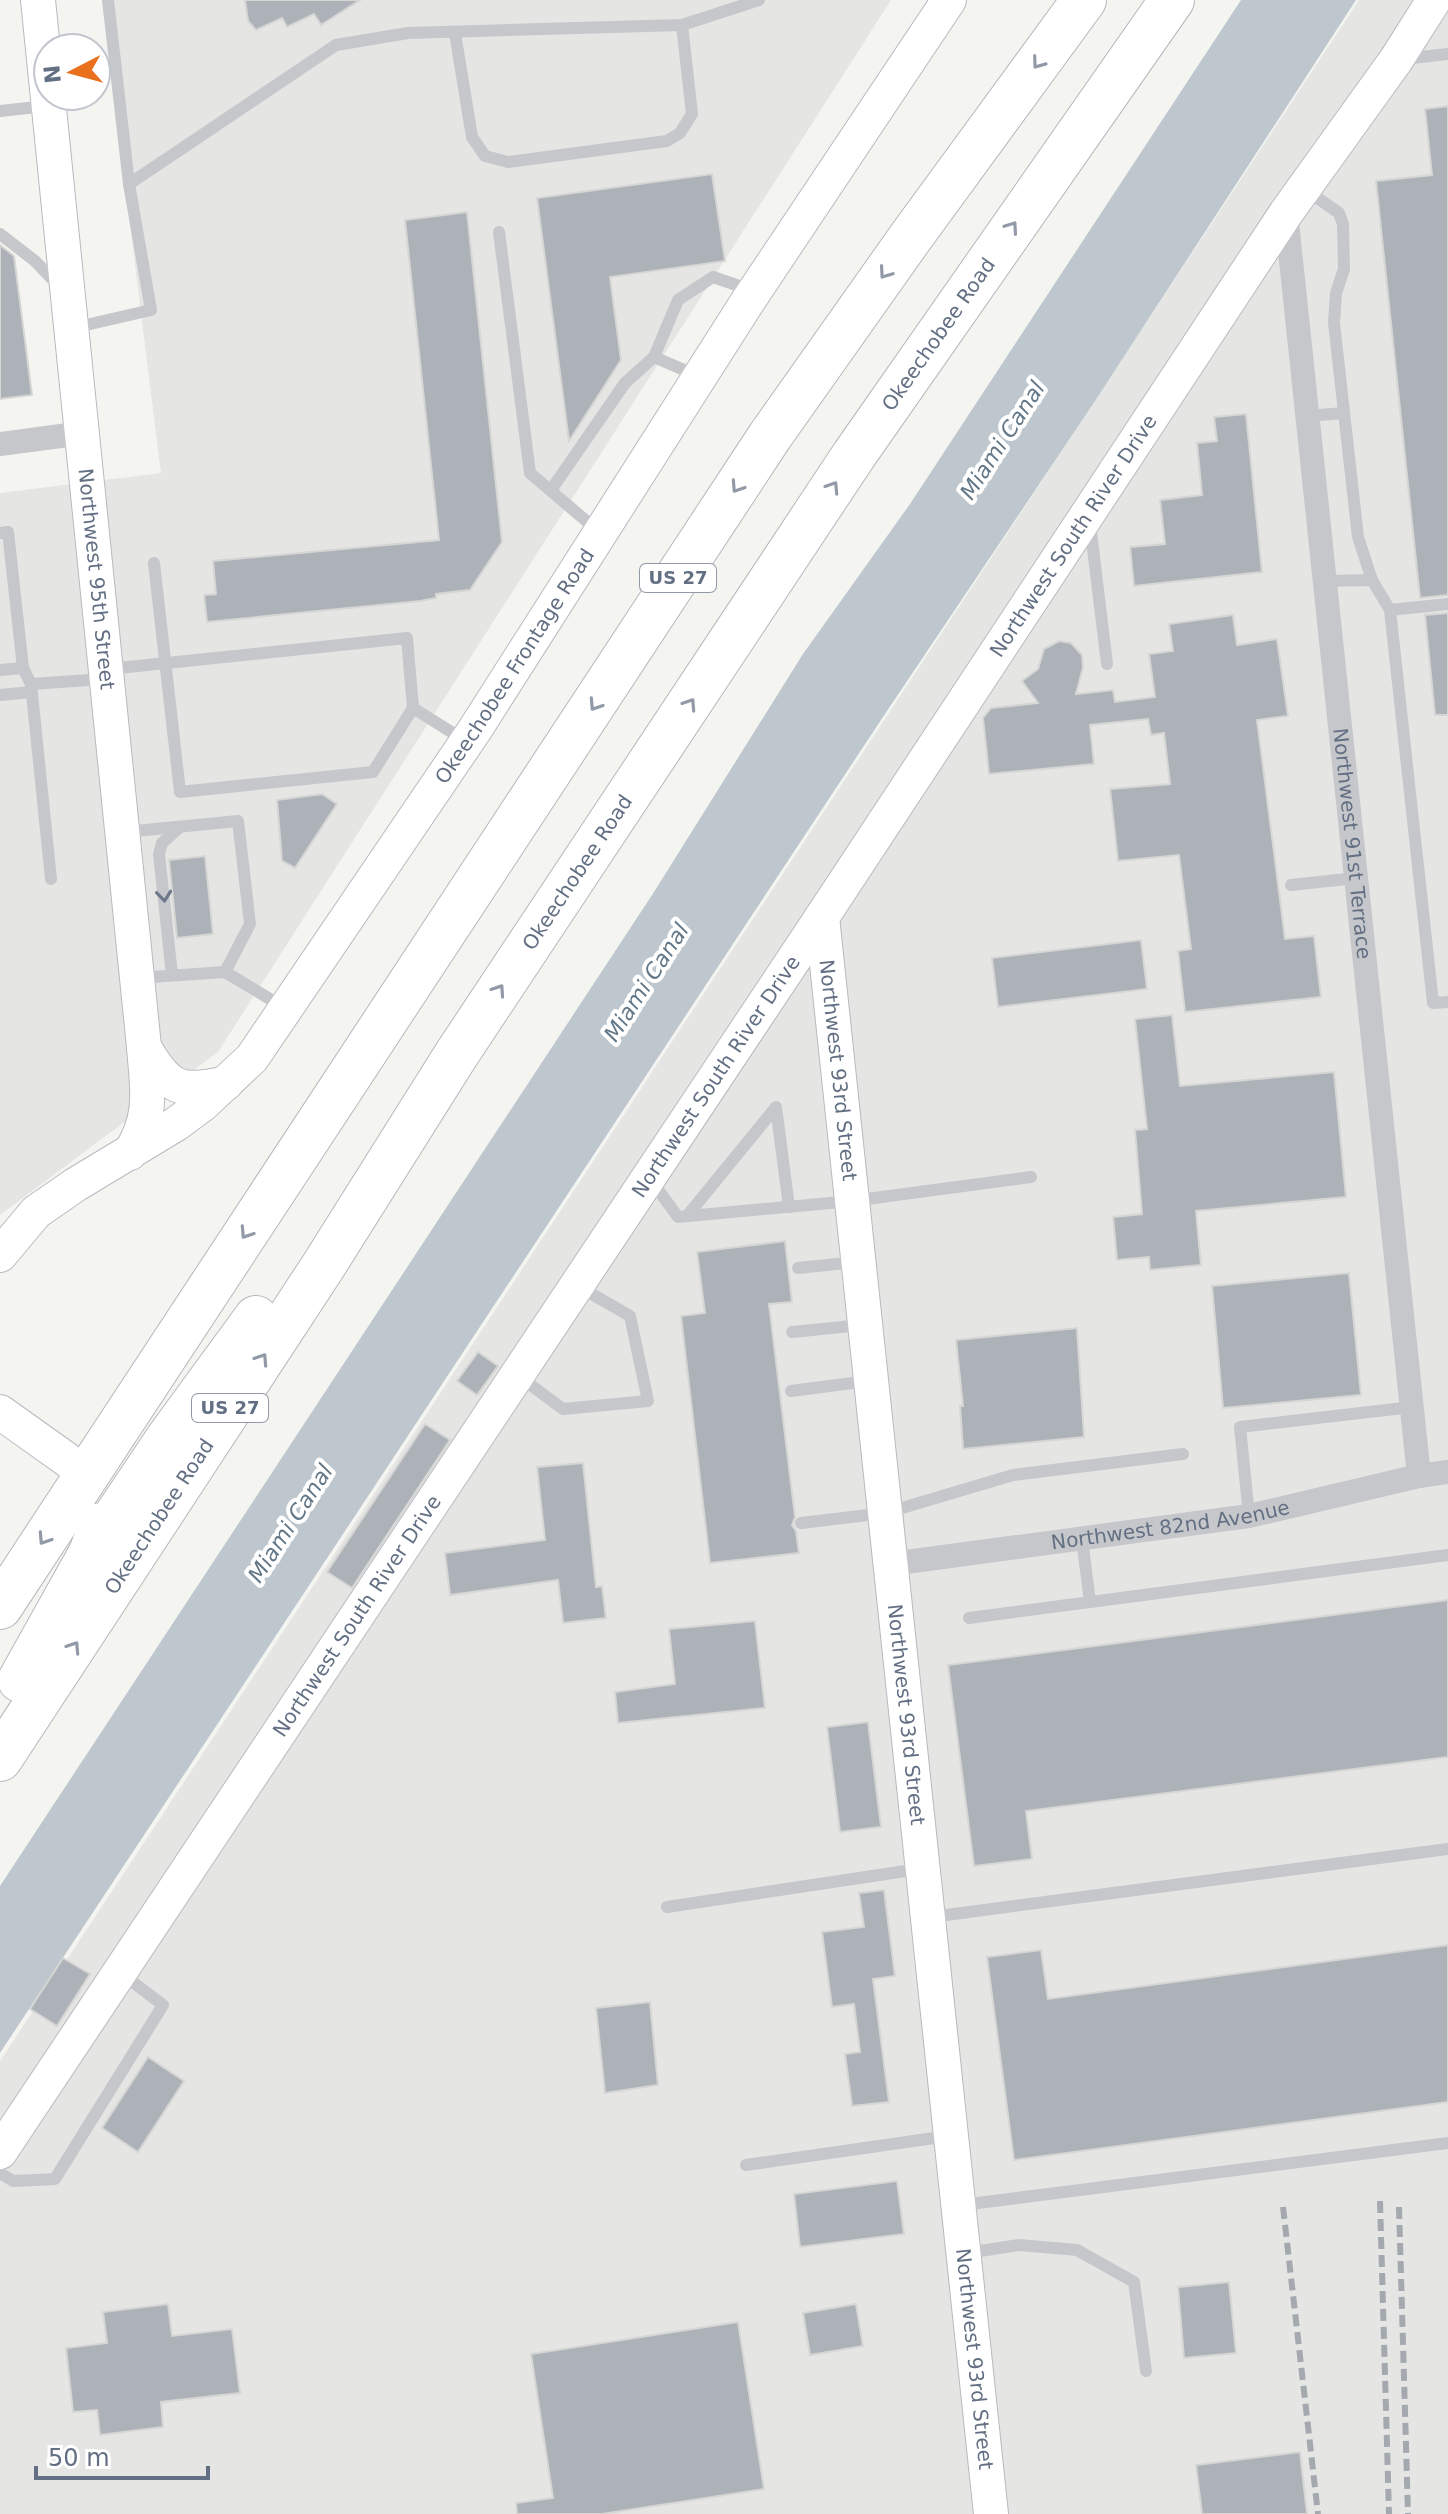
<svg xmlns="http://www.w3.org/2000/svg" width="1448" height="2514" font-family="'DejaVu Sans',sans-serif">
	<style>
		.built { fill: #e5e5e4 }
		.water { fill: #bec7ce }
		.building { fill: #adb2b9; stroke: #d6d6d4; stroke-width: 2 }
		.lines { fill: none; stroke-linecap: round; stroke-linejoin: round }
		.secondary-casing { stroke: #b7babf; stroke-width: 36 }
		.highway-casing { stroke: #b5b7bb; stroke-width: 46 }
		.lane { stroke: #c5c7cb; stroke-width: 12 }
		.street { stroke: #c5c7cb; stroke-width: 24 }
		.secondary { stroke: #fff; stroke-width: 34 }
		.highway { stroke: #fff; stroke-width: 44 }
		.rail { stroke: #a4a8af; stroke-width: 6; stroke-dasharray: 12 6; stroke-linecap: butt }
		.oneway { stroke: #929aa8 }
		.oneway2 { stroke: #6d788a }
		.labels { text-anchor: middle; stroke-width: 8; stroke-linejoin: round; paint-order: stroke }
		.shield { fill: #fff; stroke: #929aa8; stroke-width: 2 }
		.shield-label { font-size: 18px; font-weight: bold; fill: #636f83 }
		.street-label { font-size: 20px; fill: #636f83; stroke: #fff }
		.water-label { font-size: 22px; font-style: italic; fill: #637787; stroke: #fff }
	</style>
	<rect width="100%" height="100%" fill="#f4f5f1"/>
	<g class="built">
		<path d="M102 0H891L218 1052 0 1215V493L161 473Z"/>
		<path d="M1359 0H1448V2514H0V2061Z"/>
	</g>
	<path class="water" d="M1241 0H1356L1097 398 883 717 0 2053V1886L654 892 803 654 910 504Z"/>
	<g class="building">
		<path d="M245 0H360L321 25 314 14 287 27 282 18 256 30 248 21Z"/>
		<path d="M1448 106V595L1420 598 1376 181 1432 175 1425 109Z"/>
		<path d="M712 174 725 261 610 277 621 360 569 441 537 198Z"/>
		<path d="M467 212 502 542 470 590 436 594V598L420 601 207 622 204 595 216 594 213 561 439 540 405 220Z"/>
		<path d="M0 245 14 256 32 395 0 399Z"/>
		<path d="M1246 414 1262 572 1134 586 1130 547 1165 544 1160 500 1202 495 1197 443 1217 441 1214 417Z"/>
		<path d="M1448 613V715H1435L1425 615Z"/>
		<path d="M1233 615 1237 645 1277 639 1288 716 1257 720 1285 939 1314 936 1321 997 1185 1012 1178 951 1191 949 1179 855 1118 861 1110 789 1170 784 1164 733 1151 735 1148 719 1090 725 1094 764 989 774 983 718 991 708 1038 703 1022 681 1038 669 1044 649 1059 641 1071 643 1082 655 1083 667 1076 694 1113 690 1115 702 1155 697 1149 654 1173 651 1169 624Z"/>
		<path d="M322 794 337 804 295 868 282 861 277 800Z"/>
		<path d="M205 856 213 934 177 938 169 860Z"/>
		<path d="M1141 940 1147 989 998 1007 992 958Z"/>
		<path d="M1172 1015 1180 1086 1334 1072 1346 1197 1196 1211 1201 1265 1150 1270 1149 1257 1117 1260 1113 1217 1142 1214 1135 1130 1147 1129 1135 1019Z"/>
		<path d="M785 1241 792 1302 769 1304 795 1517 792 1525 796 1531 799 1553 710 1563 681 1316 705 1313 697 1252Z"/>
		<path d="M1349 1273 1361 1395 1223 1408 1212 1286Z"/>
		<path d="M1077 1328 1084 1437 963 1449 960 1406H963L956 1340Z"/>
		<path d="M478 1352 498 1366 477 1395 457 1381Z"/>
		<path d="M425 1424 450 1440 352 1588 327 1572Z"/>
		<path d="M583 1463 596 1587 602 1586 606 1618 563 1623 558 1580 450 1595 445 1553 545 1540 537 1467Z"/>
		<path d="M1448 1600V1757L1026 1811 1032 1859 974 1866 948 1665Z"/>
		<path d="M755 1621 765 1708 618 1723 615 1692 675 1684 669 1629Z"/>
		<path d="M868 1722 881 1827 840 1832 827 1727Z"/>
		<path d="M884 1890 895 1976 873 1979 889 2102 852 2106 845 2054 860 2052 854 2004 832 2007 822 1932 864 1927 859 1893Z"/>
		<path d="M1448 1945V2102L1014 2160 987 1957 1041 1950 1048 1999Z"/>
		<path d="M63 1958 90 1974 57 2026 30 2009Z"/>
		<path d="M650 2002 658 2085 605 2093 596 2008Z"/>
		<path d="M148 2057 184 2081 138 2152 102 2128Z"/>
		<path d="M897 2181 904 2234 800 2247 794 2194Z"/>
		<path d="M1229 2282 1236 2353 1184 2358 1178 2287Z"/>
		<path d="M168 2304 172 2336 232 2329 240 2393 161 2402 163 2427 100 2435 97 2410 73 2412 66 2348 107 2343 103 2312Z"/>
		<path d="M856 2304 863 2346 810 2355 803 2313Z"/>
		<path d="M738 2322 764 2489 602 2514H517L516 2503 553 2498 531 2354Z"/>
		<path d="M1300 2452 1307 2514H1202L1196 2465Z"/>
	</g>
	<g class="lines">
		<g class="secondary-casing">
			<g id="secondary">
				<path id="s3" d="M38 0 144 1047C147 1088 154 1115 130 1153"/>
				<path id="s4" d="M822 917 991 2514"/>
				<path d="M144 1047C168 1089 180 1094 226 1083"/>
				<path id="s5" d="M0 1255 36 1212 75 1185 176 1124 203 1104 252 1058 474 731 748 301 949 0"/>
				<path d="M0 1412 87 1474"/>
				<path id="s6" d="M0 2152 822 917 1286 213 1396 60 1434 0"/>
			</g>
		</g>
		<g class="highway-casing">
			<g id="highway">
				<path d="M91 1553 169 1437 256 1318"/>
				<path d="M0 1607 770 436 910 238 1084 0"/>
				<path d="M20 1680 91 1553 101 1525"/>
				<path id="s7" d="M0 1759 322 1268 456 1055 854 455 1172 0"/>
			</g>
		</g>
		<g class="lane">
			<path d="M455 33 472 137 485 156 508 162 667 141 680 133 692 114 682 25"/>
			<path d="M1403 59 1448 54"/>
			<path d="M0 111 46 106"/>
			<path d="M129 184 336 45 408 33 682 25 759 0"/>
			<path d="M1306 190 1339 213 1343 224 1344 269 1336 293 1334 323 1358 537 1372 580"/>
			<path d="M499 232 530 473 598 531"/>
			<path d="M0 234 35 261 58 285"/>
			<path d="M73 328 151 310 129 184 108 0"/>
			<path d="M654 357 698 376"/>
			<path d="M1307 416 1344 413"/>
			<path d="M551 490 625 383 654 357 678 300 713 277 751 290"/>
			<path d="M1090 524 1107 664"/>
			<path d="M0 533 8 532 23 668 31 684 104 679"/>
			<path d="M154 563 180 792 373 772 413 708 464 740"/>
			<path d="M1325 581 1372 580 1390 610"/>
			<path d="M1448 604 1390 610 1433 1003 1448 1002"/>
			<path d="M109 669 407 638 413 708"/>
			<path d="M0 670 23 668"/>
			<path d="M31 684 51 879"/>
			<path d="M0 695 31 692"/>
			<path d="M125 832 238 821 250 924 225 972"/>
			<path d="M1291 885 1356 878"/>
			<path d="M172 975 159 854 162 843 180 827"/>
			<path d="M137 978 225 972 285 1008"/>
			<path d="M651 1180 678 1217 852 1201 1031 1177"/>
			<path d="M687 1216 776 1107 789 1207"/>
			<path d="M798 1268 856 1262"/>
			<path d="M792 1332 862 1325"/>
			<path d="M520 1377 563 1409 648 1401 630 1316 578 1286"/>
			<path d="M791 1391 868 1381"/>
			<path d="M1249 1516 1240 1427 1412 1407"/>
			<path d="M801 1523 885 1513 1013 1475 1183 1454"/>
			<path d="M1082 1539 1090 1602"/>
			<path d="M969 1618 1448 1555"/>
			<path d="M667 1907 919 1869"/>
			<path d="M931 1917 1448 1849"/>
			<path d="M746 2165 948 2136"/>
			<path d="M0 2173 13 2181 55 2179 163 2005 122 1974"/>
			<path d="M962 2205 1448 2143"/>
			<path d="M967 2253 1019 2245 1077 2250 1134 2282 1146 2371"/>
		</g>
		<g class="street">
			<path id="s1" d="M1286 213 1419 1476"/>
			<path d="M0 444 83 433"/>
			<path id="s2" d="M891 1564 1249 1516 1419 1476 1448 1472"/>
		</g>
		<use href="#secondary" class="secondary"/>
		<use href="#highway" class="highway"/>
		<g class="rail">
			<path d="M1380 2201 1389 2514"/>
			<path d="M1283 2207 1318 2514"/>
			<path d="M1399 2207 1408 2514"/>
		</g>
	</g>
	<defs><path id="oneway-chevron" d="M-2-3.5L2.5 0L-2 3.5" fill="none" stroke-width="1.6" stroke-linecap="round" stroke-linejoin="round" transform="scale(2)"/></defs>
	<g class="oneway">
		<use href="#oneway-chevron" transform="translate(1038 63) rotate(126)"/>
		<use href="#oneway-chevron" transform="translate(1012 227) rotate(-55)"/>
		<use href="#oneway-chevron" transform="translate(885 273) rotate(125)"/>
		<use href="#oneway-chevron" transform="translate(737 487) rotate(123)"/>
		<use href="#oneway-chevron" transform="translate(833 487) rotate(-57)"/>
		<use href="#oneway-chevron" transform="translate(690 704) rotate(-57)"/>
		<use href="#oneway-chevron" transform="translate(595 705) rotate(123)"/>
		<use href="#oneway-chevron" transform="translate(499 990) rotate(-56)"/>
		<use href="#oneway-chevron" transform="translate(246 1233) rotate(123)"/>
		<use href="#oneway-chevron" transform="translate(262 1359) rotate(-57)"/>
		<use href="#oneway-chevron" transform="translate(44 1539) rotate(123)"/>
		<use href="#oneway-chevron" transform="translate(74 1647) rotate(-57)"/>
	</g>
	<use class="oneway2" href="#oneway-chevron" transform="translate(164 896) rotate(84)"/>
	<g class="labels">
		<g class="shield">
			<rect x="640" y="564" width="76" height="28" rx="6"/>
			<rect x="192" y="1394" width="76" height="28" rx="6"/>
		</g>
		<g class="shield-label">
			<text x="678" y="584">US 27</text>
			<text x="230" y="1414">US 27</text>
		</g>
		<g class="street-label">
			<text dy="7" stroke="none"><textPath href="#s7" startOffset="1706">Okeechobee Road</textPath></text>
			<text dy="7" stroke="none"><textPath href="#s6" startOffset="1940">Northwest South River Drive</textPath></text>
			<text dy="7" stroke="none"><textPath href="#s3" startOffset="582">Northwest 95th Street</textPath></text>
			<text dy="7" stroke="none"><textPath href="#s5" startOffset="794">Okeechobee Frontage Road</textPath></text>
			<text dy="7" stroke="none"><textPath href="#s1" startOffset="634">Northwest 91st Terrace</textPath></text>
			<text dy="7" stroke="none"><textPath href="#s7" startOffset="1058">Okeechobee Road</textPath></text>
			<text dy="7" stroke="none"><textPath href="#s4" startOffset="154">Northwest 93rd Street</textPath></text>
			<text dy="7" stroke="none"><textPath href="#s6" startOffset="1292">Northwest South River Drive</textPath></text>
			<text dy="7" stroke="none"><textPath href="#s7" startOffset="290">Okeechobee Road</textPath></text>
			<text dy="7" stroke="none"><textPath href="#s2" startOffset="282">Northwest 82nd Avenue</textPath></text>
			<text dy="7" stroke="none"><textPath href="#s6" startOffset="644">Northwest South River Drive</textPath></text>
			<text dy="7" stroke="none"><textPath href="#s4" startOffset="802">Northwest 93rd Street</textPath></text>
			<text dy="7" stroke="none"><textPath href="#s4" startOffset="1450">Northwest 93rd Street</textPath></text>
		</g>
		<g class="water-label">
			<text transform="translate(1002 440) rotate(-57)" y="8">Miami Canal</text>
			<text transform="translate(646 982) rotate(-57)" y="8">Miami Canal</text>
			<text transform="translate(290 1523) rotate(-57)" y="8">Miami Canal</text>
		</g>
	</g>
	<g transform="translate(72 72) rotate(264)"><circle r="38" fill="#ffffff" stroke="#c1c5cd" stroke-width="2"/>
	<path d="M0-6L14 30L0 20L-14 30Z" fill="#e9701d"/>
	<text y="-12" font-size="22" font-weight="bold" text-anchor="middle" fill="#636f83">N</text>
	</g>
	<path d="M36 2466v12h172v-12" fill="none" stroke="#636f83" stroke-width="4"/>
	<text x="48" y="2466" font-size="24" fill="#636f83" stroke="#ffffff" stroke-width="6" paint-order="stroke">50 m</text>
</svg>
